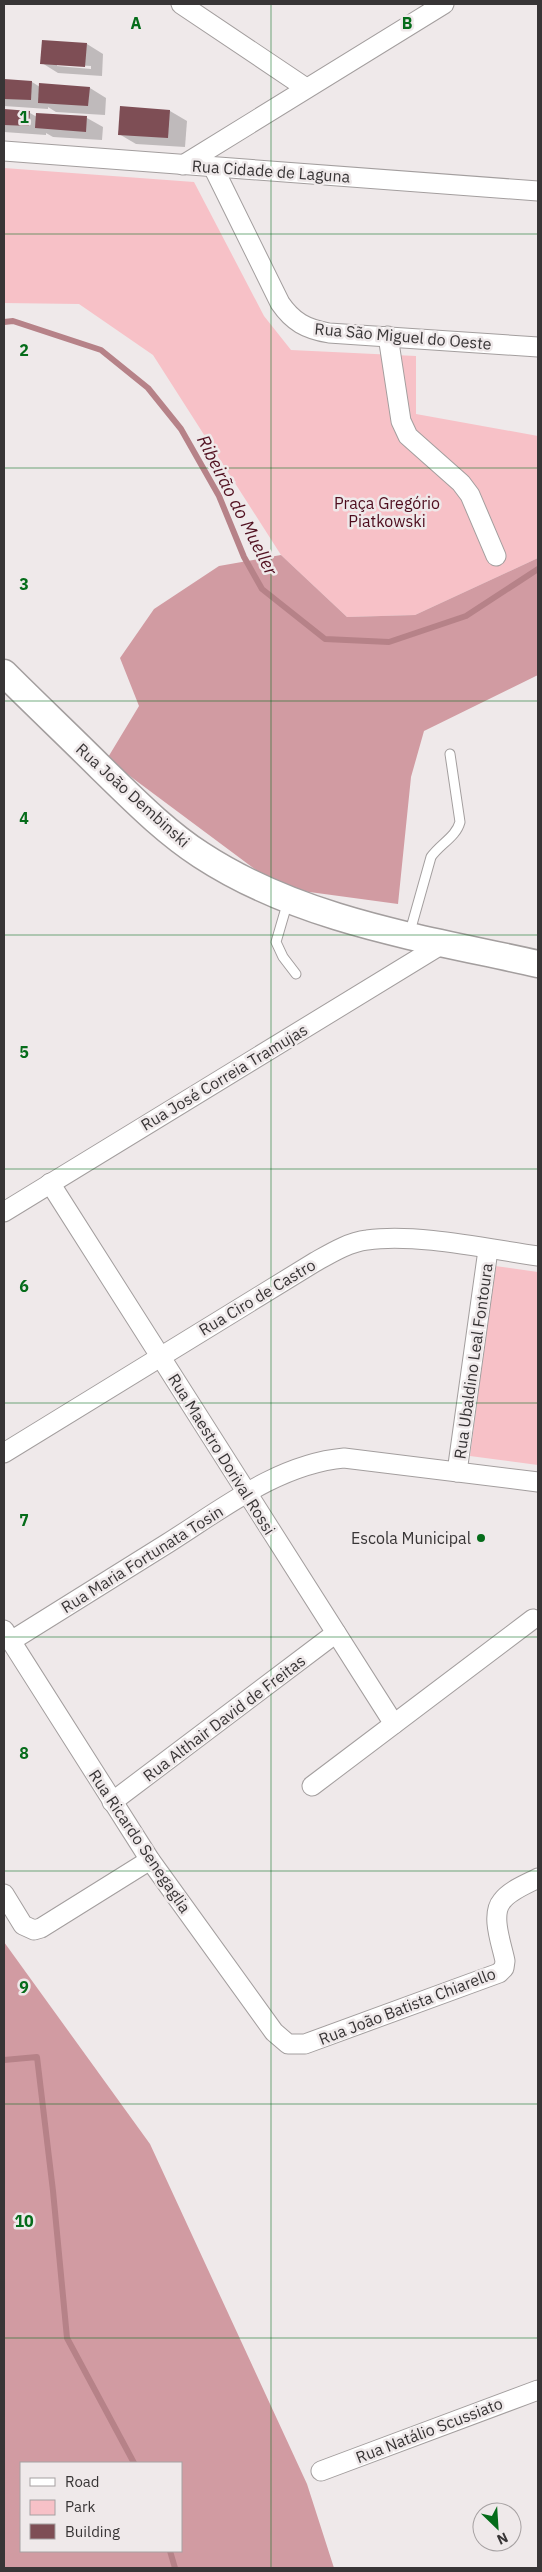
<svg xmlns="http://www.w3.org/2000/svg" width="542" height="2572" font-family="'IBM Plex Sans',sans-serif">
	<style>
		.green { fill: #f7c1c7 }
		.forest { fill: #d19ba2; fill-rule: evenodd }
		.shadow { fill: #0003; fill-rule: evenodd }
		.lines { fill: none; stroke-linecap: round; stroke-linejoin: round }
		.stream { stroke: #b68288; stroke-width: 6 }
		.building { fill: #7e4e55 }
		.lane-casing { stroke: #a39e9e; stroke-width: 11 }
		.street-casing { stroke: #a39e9e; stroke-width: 21 }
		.secondary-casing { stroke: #a39e9e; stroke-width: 29 }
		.lane { stroke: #fff; stroke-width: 9 }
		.street { stroke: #fff; stroke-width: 19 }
		.secondary { stroke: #fff; stroke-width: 26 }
		.grid { fill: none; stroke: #056c1a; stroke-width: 1; stroke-opacity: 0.55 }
		.poi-dot { fill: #056c1a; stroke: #efe9ea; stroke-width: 2 }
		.labels { text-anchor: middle; stroke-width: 5; stroke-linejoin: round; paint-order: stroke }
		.street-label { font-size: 16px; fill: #383536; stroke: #efe9ea }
		.park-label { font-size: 16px; fill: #4e0d1e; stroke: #efe9ea }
		.poi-label { font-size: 16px; fill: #383536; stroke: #efe9ea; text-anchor: end }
		.water-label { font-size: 18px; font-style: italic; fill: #511020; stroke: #efe9ea }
		.grid-label { font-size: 16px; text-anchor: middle; font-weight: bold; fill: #056c1a; stroke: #efe9ea; stroke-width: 5; stroke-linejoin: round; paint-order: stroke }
	</style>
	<rect width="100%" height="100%" fill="#efe9ea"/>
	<g class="green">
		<path d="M4 168 194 182 264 316 291 350 416 356V414L538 436V558L415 615 347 617 281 555 153 355 79 304 4 303Z"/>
		<path d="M495 1266 538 1272V1465L470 1456Z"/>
	</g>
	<g class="forest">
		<path d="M281 555 347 617 415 615 538 558V675L424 731 411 777 398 904 280 888 107 759 139 706 120 658 154 609 219 566Z"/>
		<path d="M4 1942 150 2144 307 2484 334 2568H4ZM21 2463H181V2551H21Z"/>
	</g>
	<g class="shadow">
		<path d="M87 44 103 54 102 76 58 73 42 63ZM57 64 91 66V69L57 66Z"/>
		<path d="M4 80 32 82 40 87 90 88 106 98 105 115 56 112 48 107V109L4 106Z"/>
		<path d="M121 108 170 111 187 121 185 147 136 144 119 134Z"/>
		<path d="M4 111 30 113 37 117 87 118 103 127 102 140 53 137 46 133V135L4 132Z"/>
	</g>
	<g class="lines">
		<g class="stream">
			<path d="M4 322 13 321 101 350 148 388 181 429 219 496 244 557 262 589 325 639 389 642 466 616 538 569"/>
			<path d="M4 2060 37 2057 53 2191 67 2338 134 2463"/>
			<path d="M170 2551 175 2568"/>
		</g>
	</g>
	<g class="building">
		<path d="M42 40 87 43 85 67 40 64Z"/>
		<path d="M4 79 32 81 31 100 4 99Z"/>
		<path d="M39 83 90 87 88 106 38 103Z"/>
		<path d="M120 106 170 110 168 138 118 135Z"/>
		<path d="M4 109 30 111 29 126 4 125Z"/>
		<path d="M36 113 87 116 86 132 35 128Z"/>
	</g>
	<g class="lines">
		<g class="lane-casing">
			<g id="lane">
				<path d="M288 901 276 942 283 957 296 974"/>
				<path d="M409 935 431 857C440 844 456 837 460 822L450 754"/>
			</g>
		</g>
		<g class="street-casing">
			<g id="street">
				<path d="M181 4 306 88"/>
				<path d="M4 151 538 191"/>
				<path d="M183 165 444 4"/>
				<path d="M213 167 280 303C293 322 306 329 329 333L538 347"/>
				<path d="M388 336 401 421 408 436 461 483 470 495 496 556"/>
				<path d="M50 1183 394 1724"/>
				<path d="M4 1212 444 943"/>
				<path d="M4 1453 315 1262C331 1253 349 1242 367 1240 417 1233 488 1249 538 1256"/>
				<path d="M457 1472 488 1250"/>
				<path d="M4 1630 150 1860 274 2032 288 2044H305L499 1973 504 1968 505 1961C502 1945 490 1915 502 1901 510 1890 527 1884 538 1878"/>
				<path d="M11 1641C63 1608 116 1576 168 1543 222 1509 278 1464 344 1458L538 1482"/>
				<path d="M312 1786 533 1619"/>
				<path d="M112 1802 336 1633"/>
				<path d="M4 1894 23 1925 34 1930 41 1928 150 1860"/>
				<path d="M321 2471 538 2390"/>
			</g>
		</g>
		<g class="secondary-casing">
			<path id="secondary" d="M4 673C36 705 69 736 101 768 133 799 164 831 201 855 302 921 423 938 538 964"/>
		</g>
		<use href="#lane" class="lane"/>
		<use href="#street" class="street"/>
		<use href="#secondary" class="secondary"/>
	</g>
	<path class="grid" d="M271 4V2568M4 234H538M4 468H538M4 701H538M4 935H538M4 1169H538M4 1403H538M4 1637H538M4 1871H538M4 2104H538M4 2338H538"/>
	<circle class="poi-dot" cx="481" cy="1538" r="5"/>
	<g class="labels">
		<g class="street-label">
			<text transform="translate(271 171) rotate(4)" y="6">Rua Cidade de Laguna</text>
			<text transform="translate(403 336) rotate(5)" y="6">Rua São Miguel do Oeste</text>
			<text transform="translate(133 795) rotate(42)" y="6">Rua João Dembinski</text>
			<text transform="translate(224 1077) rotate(-31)" y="6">Rua José Correia Tramujas</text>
			<text transform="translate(257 1297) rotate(-31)" y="6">Rua Ciro de Castro</text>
			<text transform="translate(473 1361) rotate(-82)" y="6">Rua Ubaldino Leal Fontoura</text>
			<text transform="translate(222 1454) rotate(58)" y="6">Rua Maestro Dorival Rossi</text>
			<text transform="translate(142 1559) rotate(-32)" y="6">Rua Maria Fortunata Tosin</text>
			<text transform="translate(224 1718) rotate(-37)" y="6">Rua Althair David de Freitas</text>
			<text transform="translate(140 1841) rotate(56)" y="6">Rua Ricardo Senegaglia</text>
			<text transform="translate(407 2006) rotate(-21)" y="6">Rua João Batista Chiarello</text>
			<text transform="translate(429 2430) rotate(-21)" y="6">Rua Natálio Scussiato</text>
		</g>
		<g class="park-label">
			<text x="387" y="509">Praça Gregório<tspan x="387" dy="18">Piatkowski</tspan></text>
		</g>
		<g class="poi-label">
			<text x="471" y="1544">Escola Municipal</text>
		</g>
		<g class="water-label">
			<text transform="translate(237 505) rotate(63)" y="6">Ribeirão do Mueller</text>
		</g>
	</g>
	<g class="grid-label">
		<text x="136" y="29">A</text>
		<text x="407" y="29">B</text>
		<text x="24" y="123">1</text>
		<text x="24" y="356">2</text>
		<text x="24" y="590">3</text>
		<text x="24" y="824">4</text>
		<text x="24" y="1058">5</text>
		<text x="24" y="1292">6</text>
		<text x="24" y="1526">7</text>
		<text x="24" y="1759">8</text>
		<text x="24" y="1993">9</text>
		<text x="24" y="2227">10</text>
	</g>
	<rect width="542" height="2572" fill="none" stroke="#383536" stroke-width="10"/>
	<rect x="20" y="2462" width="162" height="90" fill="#efe9ea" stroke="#a6a1a2"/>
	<rect x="30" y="2478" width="25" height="8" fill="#ffffff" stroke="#a6a1a2"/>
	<text x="65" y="2487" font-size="15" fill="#383536">Road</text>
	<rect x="30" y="2500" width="25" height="15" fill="#f7c1c7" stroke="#a6a1a2"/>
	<text x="65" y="2512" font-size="15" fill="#383536">Park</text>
	<rect x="30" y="2524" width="25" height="15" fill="#7e4e55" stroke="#a6a1a2"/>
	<text x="65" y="2537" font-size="15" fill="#383536">Building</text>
	<g transform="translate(497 2527) rotate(155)"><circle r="24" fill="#efe9ea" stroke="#a6a1a2"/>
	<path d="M0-4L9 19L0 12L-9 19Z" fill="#056c1a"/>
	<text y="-8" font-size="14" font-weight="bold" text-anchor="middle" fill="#383536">N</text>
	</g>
</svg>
